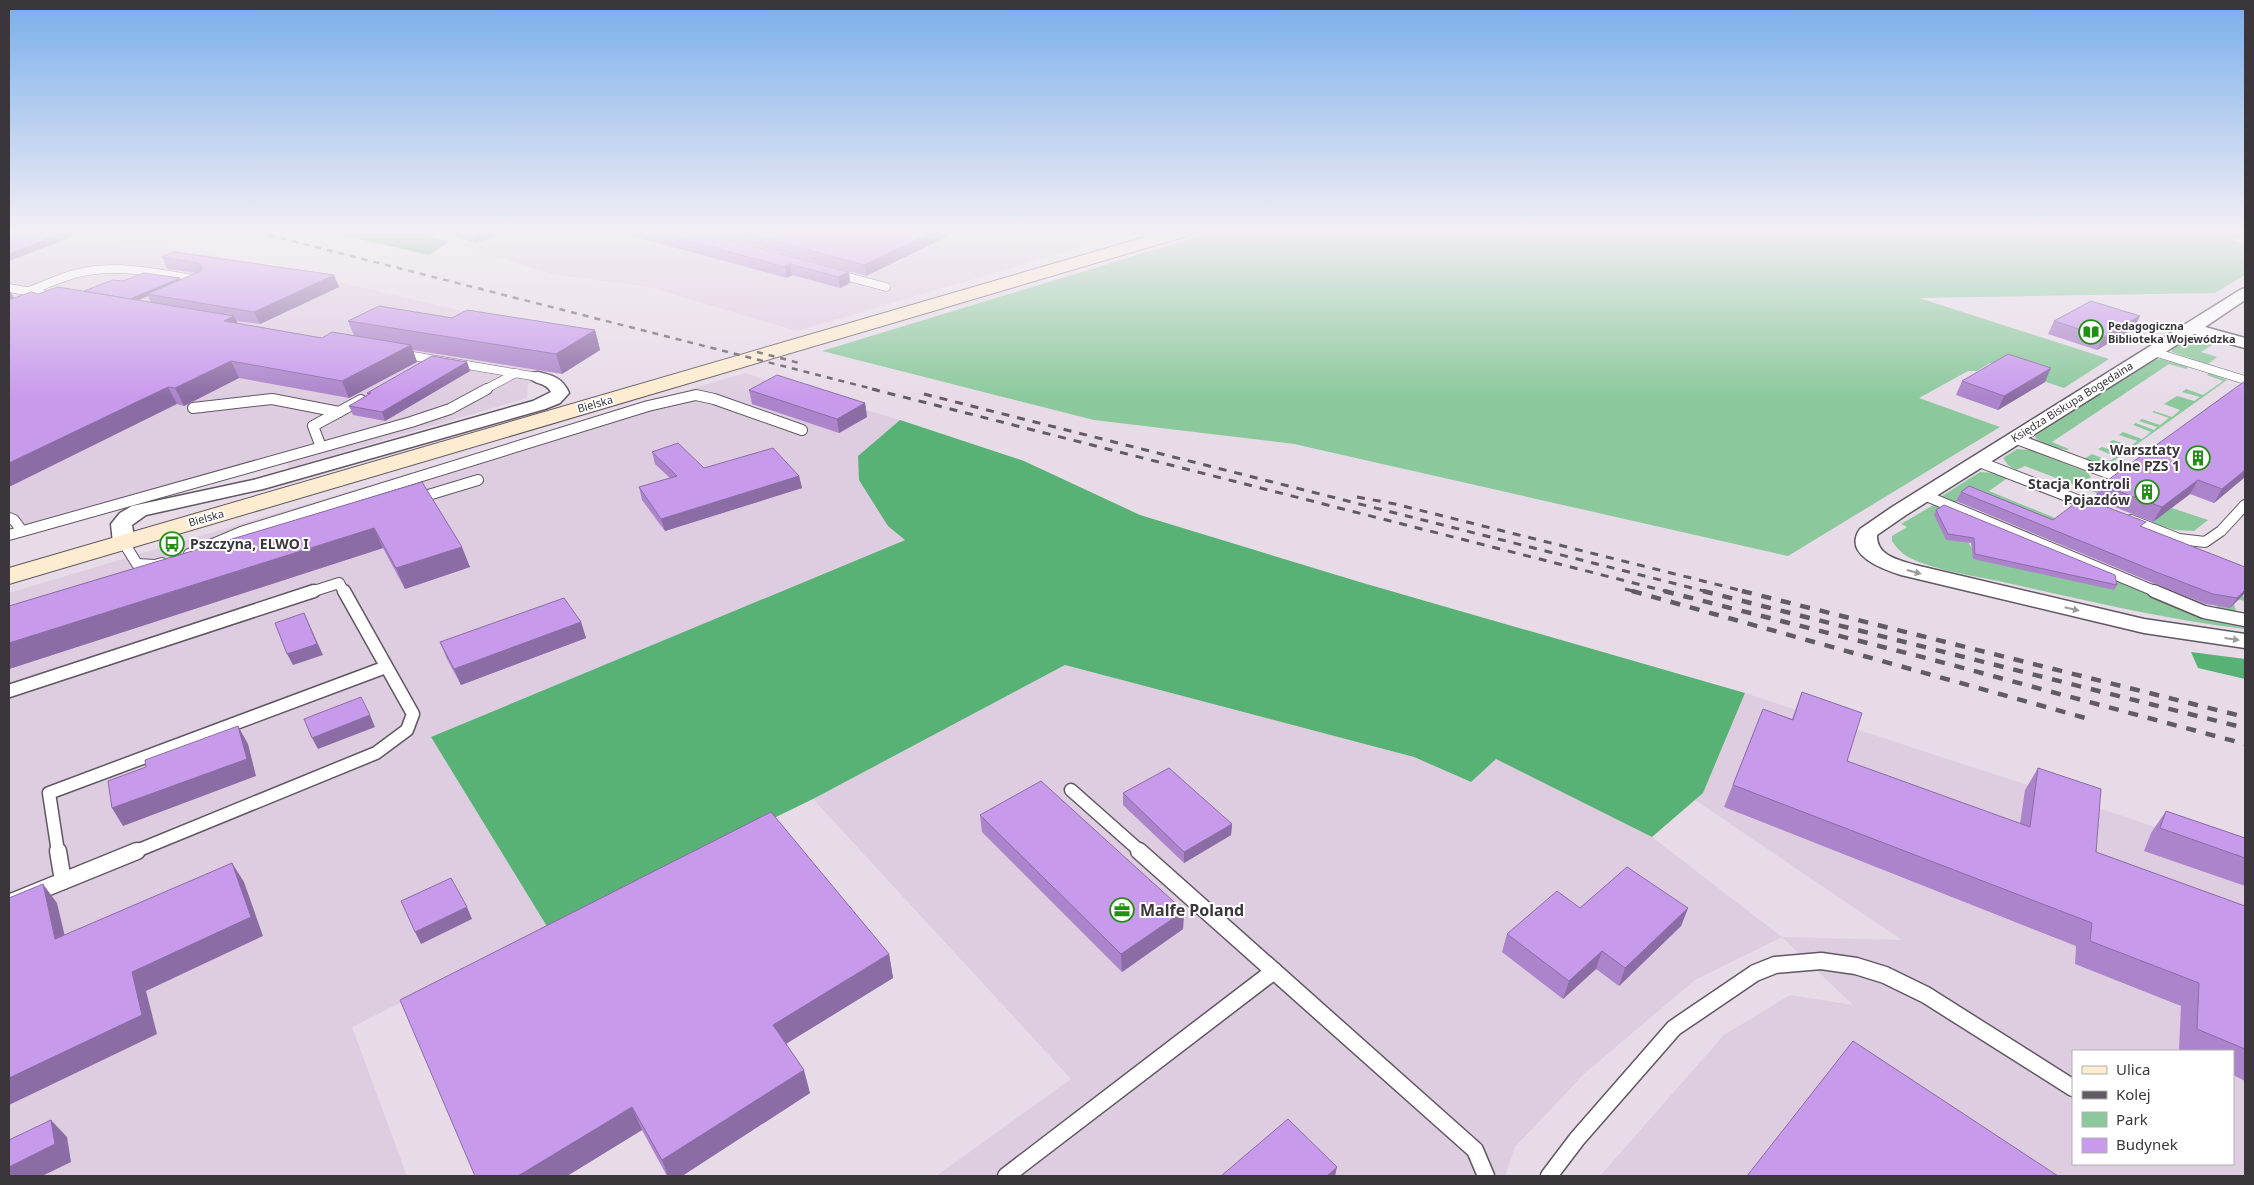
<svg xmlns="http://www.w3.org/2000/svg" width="2254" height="1185" font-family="'Noto Sans',sans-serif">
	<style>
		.built { fill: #decde0; fill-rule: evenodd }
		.green { fill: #8bc99c }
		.forest { fill: #58b175 }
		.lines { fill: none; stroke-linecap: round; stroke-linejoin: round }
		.service-far3-casing { stroke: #605762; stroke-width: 9 }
		.service-far2-casing { stroke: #605762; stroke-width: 12 }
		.service-far1-casing { stroke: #605762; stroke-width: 15 }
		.service-casing { stroke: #605762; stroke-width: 19 }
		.minor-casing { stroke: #605762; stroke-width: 3 }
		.secondary-casing { stroke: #605762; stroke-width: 2 }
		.service-far3 { stroke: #fff; stroke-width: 8 }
		.service-far2 { stroke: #fff; stroke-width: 10 }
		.service-far1 { stroke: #fff; stroke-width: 12 }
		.service { stroke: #fff; stroke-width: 16 }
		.minor { fill: #fff; fill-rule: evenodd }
		.secondary { fill: #fdeccf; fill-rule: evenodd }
		.rail-far2 { stroke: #615b62; stroke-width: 2.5; stroke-dasharray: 6 6; stroke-linecap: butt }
		.rail-far1 { stroke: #615b62; stroke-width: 3; stroke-dasharray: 8 8; stroke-linecap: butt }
		.rail { stroke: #615b62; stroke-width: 4.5; stroke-dasharray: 10 10; stroke-linecap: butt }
		.wall { fill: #ac84cb; fill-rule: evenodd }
		.shaded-wall { fill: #8c6ca5 }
		.building { fill: #c89aec; stroke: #8c6ca5 }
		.oneway { fill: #9c9a9d }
		.labels { text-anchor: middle; stroke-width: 4; stroke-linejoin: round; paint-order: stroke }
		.far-poi-label { font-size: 11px; font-weight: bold; fill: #3a363b; stroke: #fff; text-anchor: start }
		.far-street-label { font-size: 11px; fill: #3a363b; stroke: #fff }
		.poi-label { font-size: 14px; font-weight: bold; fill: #3a363b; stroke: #fff; text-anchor: end }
		.near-poi-label { font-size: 16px; font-weight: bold; fill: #3a363b; stroke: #fff; text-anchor: start }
	</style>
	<rect width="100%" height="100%" fill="#e7dbe8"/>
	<g class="built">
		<path d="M9 232 82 236 161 247 261 264 594 342 528 384 527 398 289 468 286 462 9 538Z"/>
		<path d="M418 232H1132L797 331 649 287 552 274Z"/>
		<path d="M745 373 900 420 858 456 859 480 906 539 431 737 548 928 352 1027 407 1176H9V593Z"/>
		<path d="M1065 665 1414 757 1470 782 1496 758 1652 837 1782 937 1902 940 1695 800 1703 793 1745 693 2129 818 2245 859V1176H1600L1724 1035 1790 995 1853 1005 1782 937 1695 980 1585 1073 1515 1147 1505 1176H936L1071 1079 813 799ZM2073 1051H2233V1164H2073Z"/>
	</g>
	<g class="green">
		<path d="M1213 232H2239L2245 235 2234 241 2245 244V275L2215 293 1919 298 2109 359 2064 388 1990 363 1977 371H1968L1919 398 2000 427 1788 556 1294 444 1094 420 822 351Z"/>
		<path d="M2193 336 2217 342 2201 352 2217 357 2208 364 2172 352V349Z"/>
		<path d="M2161 359 2188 367 2186 369 2169 364 2052 442 2069 449 2067 450 2052 447 2036 439 2035 436 2154 360Z"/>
		<path d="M2209 373 2227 380 2105 467 2084 459 2092 454 2109 461 2116 457 2098 449 2102 447 2121 453 2127 448 2109 442 2113 440 2131 446 2137 441 2119 435 2123 432 2142 439 2151 432 2133 425 2136 423 2154 430 2157 427 2139 421 2142 419 2160 425 2169 418 2152 412 2154 411 2172 417 2180 410 2164 404 2177 396 2194 401 2200 397 2182 392 2186 389 2203 395 2223 381 2207 375Z"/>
		<path d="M2017 449 2029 450 2087 472 2091 477 2077 486 2025 466 2016 470 2008 465 2003 458Z"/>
		<path d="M1980 472 1993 473 2009 477 1989 491 2243 595 2245 601 2232 598 2237 614 2214 609 2222 601 1965 496 1956 502 1942 496Z"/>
		<path d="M2094 482 2164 513 2172 508 2208 520 2194 531 2175 530 2152 523 2159 517 2086 489Z"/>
		<path d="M1935 504 1956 518 1972 549 2111 579 2214 618 2245 626V629C2163 619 2084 600 2003 582 1976 576 1932 570 1908 557 1901 553 1896 547 1892 541V536L1907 527 1901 524Z"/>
	</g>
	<g class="forest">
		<path d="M327 232H418L448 242 429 255Z"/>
		<path d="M900 420 1024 461 1140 515 1363 583 1745 693 1703 793 1652 837 1496 759 1471 782 1414 757 1065 665 813 799 548 928 431 737 905 540 888 526 859 480 858 456Z"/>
		<path d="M2191 652 2245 659V679L2198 668Z"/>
	</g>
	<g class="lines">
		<g class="service-far3-casing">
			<g id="service-far3">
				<path d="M837 274 886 287"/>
				<path d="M9 288 53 296"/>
				<path d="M29 291C48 284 67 274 88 271 124 265 163 274 199 280"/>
				<path d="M2154 352 2245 380"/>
				<path d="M401 354 538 377"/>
				<path d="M484 390 516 373"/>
			</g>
		</g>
		<g class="service-far2-casing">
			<g id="service-far2">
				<path d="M193 408 272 399 339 412"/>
				<path d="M2014 438 2113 475"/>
				<path d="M321 447 313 426 361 400"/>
				<path d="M1977 461 2095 507"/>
				<path d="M1924 495 2157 592"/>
				<path d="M415 499 478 480"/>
				<path d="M9 518 14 520 22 531"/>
				<path d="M2131 520 2179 539 2205 542 2221 531 2245 505"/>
				<path d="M9 535 411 422 450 409 487 389"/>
				<path d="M124 543 137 564 155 565 162 563"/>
				<path d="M189 554 241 532 648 406 696 395 714 399 802 430"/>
				<path d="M311 592 339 583 344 592"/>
			</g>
		</g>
		<g class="service-far1-casing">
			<g id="service-far1">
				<path d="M2154 591 2204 612 2245 620"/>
				<path d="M9 691 314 591"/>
				<path d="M1071 790 1141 852"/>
				<path d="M58 852 49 793 386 667"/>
				<path d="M134 852 376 753 407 730 413 714 344 591"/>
			</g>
		</g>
		<g class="service-casing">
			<g id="service">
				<path d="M58 851 63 881"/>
				<path d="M1139 851 1475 1150 1486 1176"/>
				<path d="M9 903 137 851"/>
				<path d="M1006 1176 1274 971"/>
				<path d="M1549 1176 1577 1139 1674 1028 1755 973 1775 965 1821 961 1856 966 1885 975 1926 995 2073 1088"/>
			</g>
		</g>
		<g class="minor-casing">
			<g id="minor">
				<path d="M2245 288V300L2205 327 2245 338V348L2194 334 1906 515 1877 535C1876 556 1899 560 1915 565L2144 619 2245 634V648L2144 633 1901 575C1883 569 1842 555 1860 529L1892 507 2240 290Z"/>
				<path d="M538 372C552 375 563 378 569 393L560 403 545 409 263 489 146 515 132 525 135 543 132 548 124 549 116 548 113 543 111 524 120 513 132 506 253 480 533 401 551 392C546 382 535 385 529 377L532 373Z"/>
			</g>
		</g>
		<g class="secondary-casing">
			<path id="secondary" d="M1162 232H1189L1187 236 9 584V568Z"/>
		</g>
		<use href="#service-far3" class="service-far3"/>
		<use href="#service-far2" class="service-far2"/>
		<use href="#service-far1" class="service-far1"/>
		<use href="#service" class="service"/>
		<use href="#minor" class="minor"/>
		<use href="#secondary" class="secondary"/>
		<g class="rail-far2">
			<path d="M257 232 877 390"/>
			<path d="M757 352 803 364"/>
		</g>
		<g class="rail-far1">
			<path d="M872 389 1669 592"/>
			<path d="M924 394 1708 592"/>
			<path d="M1357 497 1395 504 1747 592"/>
			<path d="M1625 589 1637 592"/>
		</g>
		<g class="rail">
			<path d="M1632 591 2089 719"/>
			<path d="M1664 591 1926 658 2245 744"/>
			<path d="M1703 591 2245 728"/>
			<path d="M1742 591 2245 717"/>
		</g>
	</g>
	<g class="wall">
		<path d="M440 232H508L476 243Z"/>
		<path d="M631 232H699L849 272 850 283 840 288 792 275 787 278 632 236Z"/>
		<path d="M705 232H956L866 276Z"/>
		<path d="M162 257 339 287 260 324 236 321 238 323 322 338 354 336 348 321 452 318 595 330 600 350 562 374 413 350 417 362 349 398 239 378 184 406 177 404 14 298 38 294 85 292 123 281 180 278 181 280 196 273 167 269ZM148 296 151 303 138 300Z"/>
		<path d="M2140 316 2133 329 2097 350 2048 334 2054 321Z"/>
		<path d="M467 362 470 371 385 421 353 415 349 406 368 395 367 393Z"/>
		<path d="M1962 381 2045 382 1998 410 1956 395Z"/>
		<path d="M749 390 865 403 867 417 839 433 752 404Z"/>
		<path d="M652 452 704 468 799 476 802 488 665 531 642 500 639 487 670 478 655 464Z"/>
		<path d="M2245 477 2214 503 2190 494 2153 522 2094 499 2101 485Z"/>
		<path d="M422 482 470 567 405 589 383 548 9 669V606Z"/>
		<path d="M1961 492 2053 520 2143 527 2245 567V593L2230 608 2206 604 2153 583 1956 501Z"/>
		<path d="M1936 510 2117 585 2114 590 1973 559 1971 543 1946 540 1934 515Z"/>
		<path d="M581 622 586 638 461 685 447 659 440 642Z"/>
		<path d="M1802 692 1847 761 2020 824 2025 790 2038 768 2096 852 2245 906V1081L2233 1075V1051H2179L2181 1006 2075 964 2076 946 1724 807 1763 709 1792 719Z"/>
		<path d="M1123 793 1232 824 1231 835 1184 863 1123 805Z"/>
		<path d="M2166 811 2245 838V886L2144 851 2151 833Z"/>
		<path d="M980 815 1184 911 1183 929 1122 972 982 832Z"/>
		<path d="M1580 908H1688L1681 926 1619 986 1596 969 1563 999 1502 952 1507 934Z"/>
		<path d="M889 954 893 978 786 1044 810 1093 682 1176H667L642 1130 567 1176H475Z"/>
	</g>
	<g class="shaded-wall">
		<path d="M65 232H71L72 237 9 261V254Z"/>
		<path d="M477 232H508L476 243 473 234Z"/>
		<path d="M933 232H956L866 276 864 265Z"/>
		<path d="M790 264 792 275 787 278 785 267Z"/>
		<path d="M849 272 850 283 840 288 838 277Z"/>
		<path d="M334 275 339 287 260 324 254 312Z"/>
		<path d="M180 278 182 282 147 294 148 296 132 303 130 299Z"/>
		<path d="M9 289 18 305 9 309Z"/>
		<path d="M234 316 242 333 224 321Z"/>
		<path d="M2140 316 2133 329 2097 350 2103 337Z"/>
		<path d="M595 330 600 350 562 374 556 354Z"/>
		<path d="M411 345 417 362 349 398 342 381Z"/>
		<path d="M231 361 239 378 184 406 175 388Z"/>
		<path d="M467 362 470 371 385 421 382 412Z"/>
		<path d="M2051 368 2045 382 1998 410 2004 396Z"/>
		<path d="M168 387 177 404 9 487V463Z"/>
		<path d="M865 403 867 417 839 433 837 419Z"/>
		<path d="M2245 470V477L2214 503 2222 489Z"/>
		<path d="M799 476 802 488 665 531 661 519Z"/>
		<path d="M2198 480 2190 494 2153 522 2162 507Z"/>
		<path d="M374 528 383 548 9 669V643Z"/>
		<path d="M462 547 470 567 405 589 396 568Z"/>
		<path d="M2245 590V593L2230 608 2237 598Z"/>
		<path d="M304 613 323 655 293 665 287 654Z"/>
		<path d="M581 622 586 638 461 685 454 669Z"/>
		<path d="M370 715 375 727 318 749 312 738Z"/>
		<path d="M238 726 248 744 256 776 123 826 112 808Z"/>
		<path d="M1232 824 1231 835 1184 863V852Z"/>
		<path d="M232 863 244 882 263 936 146 991 157 1034 9 1105V1078L132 972Z"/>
		<path d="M43 884 57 903 70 958 55 939Z"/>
		<path d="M467 907 472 919 421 944 415 932Z"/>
		<path d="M1688 908 1681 926 1619 986 1625 968Z"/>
		<path d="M1184 911 1183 929 1122 972 1121 954Z"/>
		<path d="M1602 951 1596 969 1563 999 1569 981Z"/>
		<path d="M889 954 893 978 779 1048 773 1025Z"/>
		<path d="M804 1070 810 1093 682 1176H668L662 1160Z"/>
		<path d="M632 1107 642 1130 567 1176H518Z"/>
		<path d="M51 1120 67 1137 71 1162 42 1176H9V1167Z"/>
		<path d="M1337 1167 1335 1176H1327Z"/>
	</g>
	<g class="building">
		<path d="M11 232H65L9 254V233Z"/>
		<path d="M656 232H699L849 272 838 277 790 264 785 267Z"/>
		<path d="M742 232H933L864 265Z"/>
		<path d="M174 252 334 275 254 312 147 294 201 271 202 266 198 263 162 257Z"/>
		<path d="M144 273 180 278 130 299 84 291 113 280 123 281Z"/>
		<path d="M58 287 234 316 224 321 322 338 332 332 411 345 342 381 231 361 175 388 168 387 9 463V300L31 292 38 294Z"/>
		<path d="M2091 301 2140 316 2103 337 2054 321Z"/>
		<path d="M379 306 452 318 467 310 595 330 556 354 348 321Z"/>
		<path d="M2008 354 2051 368 2004 396 1962 381Z"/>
		<path d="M432 356 467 362 382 412 349 406 371 393H367Z"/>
		<path d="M777 375 865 403 837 419 749 390Z"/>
		<path d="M2245 381V470L2222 489 2198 480 2162 507 2101 485Z"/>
		<path d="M678 443 704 468 773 448 799 476 661 519 639 487 677 476 652 452Z"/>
		<path d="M422 482 462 547 396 568 374 528 9 643V606Z"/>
		<path d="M1969 486 2053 520 2077 502 2080 503 2086 499 2146 522 2140 526 2245 567V590L2237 598 2213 594 2159 573 1961 492Z"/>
		<path d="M1944 505 2115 575 2117 585 1975 554 1974 538 1948 534 1936 510Z"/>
		<path d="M564 598 581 622 454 669 440 642Z"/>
		<path d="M304 613 317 644 287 654 275 623Z"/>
		<path d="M1802 692 1862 713 1847 761 2030 827 2038 768 2101 789 2096 852 2245 906V1049L2197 1029 2199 983 2090 941 2092 923 1733 785 1763 709 1793 720Z"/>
		<path d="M361 697 370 715 312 738 304 719Z"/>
		<path d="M238 726 247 759 112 808 108 781 146 767 145 760Z"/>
		<path d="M1169 768 1232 824 1184 852 1123 793Z"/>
		<path d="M1041 781 1184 911 1121 954 980 815Z"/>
		<path d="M2166 811 2245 838V858L2160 828Z"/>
		<path d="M771 812 889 954 773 1025 804 1070 662 1160 632 1107 518 1176H475L400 1000Z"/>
		<path d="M232 863 251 917 132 972 142 1015 9 1078V898L43 884 55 939Z"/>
		<path d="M1627 867 1688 908 1625 968 1602 951 1569 981 1507 934 1557 891 1580 908Z"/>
		<path d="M451 878 467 907 415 932 401 901Z"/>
		<path d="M1853 1041 2058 1176H1747Z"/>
		<path d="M1288 1119 1337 1167 1327 1176H1221Z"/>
		<path d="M51 1120 55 1144 9 1167V1140Z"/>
	</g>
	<defs><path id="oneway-solid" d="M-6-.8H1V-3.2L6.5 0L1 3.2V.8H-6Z" transform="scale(1.25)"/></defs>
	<g class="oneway">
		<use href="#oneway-solid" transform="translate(1914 572) rotate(15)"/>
		<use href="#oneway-solid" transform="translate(2072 609) rotate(13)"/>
		<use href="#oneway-solid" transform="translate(2232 639) rotate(8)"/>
	</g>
	<linearGradient id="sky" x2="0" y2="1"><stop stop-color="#78aeeb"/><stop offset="0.58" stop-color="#f4eff5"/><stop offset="1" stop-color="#f4eff5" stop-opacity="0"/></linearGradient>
	<rect width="2254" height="398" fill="url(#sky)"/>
	<defs>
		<g id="library-ring" transform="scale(1.25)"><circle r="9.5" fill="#fff" stroke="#218f14" stroke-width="1.5"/><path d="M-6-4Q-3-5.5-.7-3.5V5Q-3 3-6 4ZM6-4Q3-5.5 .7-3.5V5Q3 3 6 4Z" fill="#218f14"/></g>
		<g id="building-ring" transform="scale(1.25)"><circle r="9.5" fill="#fff" stroke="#218f14" stroke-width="1.5"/><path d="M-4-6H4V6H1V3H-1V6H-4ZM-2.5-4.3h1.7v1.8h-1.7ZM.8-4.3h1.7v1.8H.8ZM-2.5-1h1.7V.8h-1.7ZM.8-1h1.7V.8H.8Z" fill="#218f14"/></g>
		<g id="bus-ring" transform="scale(1.25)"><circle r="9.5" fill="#fff" stroke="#218f14" stroke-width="1.5"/><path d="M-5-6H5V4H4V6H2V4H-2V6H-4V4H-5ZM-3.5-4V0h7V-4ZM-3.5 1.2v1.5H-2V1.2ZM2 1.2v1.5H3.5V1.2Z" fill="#218f14"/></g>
		<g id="office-ring" transform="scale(1.25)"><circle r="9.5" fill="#fff" stroke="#218f14" stroke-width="1.5"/><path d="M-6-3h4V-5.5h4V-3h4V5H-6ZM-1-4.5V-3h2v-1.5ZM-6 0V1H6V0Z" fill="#218f14"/></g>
	</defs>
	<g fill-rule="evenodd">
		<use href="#library-ring" x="2091" y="332"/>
		<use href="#building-ring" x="2198" y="458"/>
		<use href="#building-ring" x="2147" y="492"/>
		<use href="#bus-ring" x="172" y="544"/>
		<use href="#office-ring" x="1122" y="910"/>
	</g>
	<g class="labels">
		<g class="far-poi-label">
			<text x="2108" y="330">Pedagogiczna<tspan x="2108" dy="13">Biblioteka Wojewódzka</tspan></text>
		</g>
		<g class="far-street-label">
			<text transform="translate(2072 402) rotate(-32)" y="4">Księdza Biskupa Bogedaina</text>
			<text transform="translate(595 404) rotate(-16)" y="4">Bielska</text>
			<text transform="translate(206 518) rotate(-16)" y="4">Bielska</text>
		</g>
		<g class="poi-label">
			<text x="2180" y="455">Warsztaty<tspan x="2180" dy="16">szkolne PZS 1</tspan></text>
			<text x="2130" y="489">Stacja Kontroli<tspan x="2130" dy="16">Pojazdów</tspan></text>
			<text x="190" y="549" text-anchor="start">Pszczyna, ELWO I</text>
		</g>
		<g class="near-poi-label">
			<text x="1140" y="916">Malfe Poland</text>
		</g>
	</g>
	<rect width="2254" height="1185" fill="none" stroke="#3a363b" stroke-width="20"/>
	<rect x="2072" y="1050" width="162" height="115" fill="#ffffff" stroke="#b0afb1"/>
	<rect x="2082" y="1066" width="25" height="8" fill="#fdeccf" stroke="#b0afb1"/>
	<text x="2116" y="1075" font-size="15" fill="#3a363b">Ulica</text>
	<rect x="2082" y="1091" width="25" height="8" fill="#615b62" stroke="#b0afb1"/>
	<text x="2116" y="1100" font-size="15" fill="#3a363b">Kolej</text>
	<rect x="2082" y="1112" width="25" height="15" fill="#8bc99c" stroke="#b0afb1"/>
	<text x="2116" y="1125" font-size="15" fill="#3a363b">Park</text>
	<rect x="2082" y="1138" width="25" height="15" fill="#c89aec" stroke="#b0afb1"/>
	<text x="2116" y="1150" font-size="15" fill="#3a363b">Budynek</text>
</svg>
